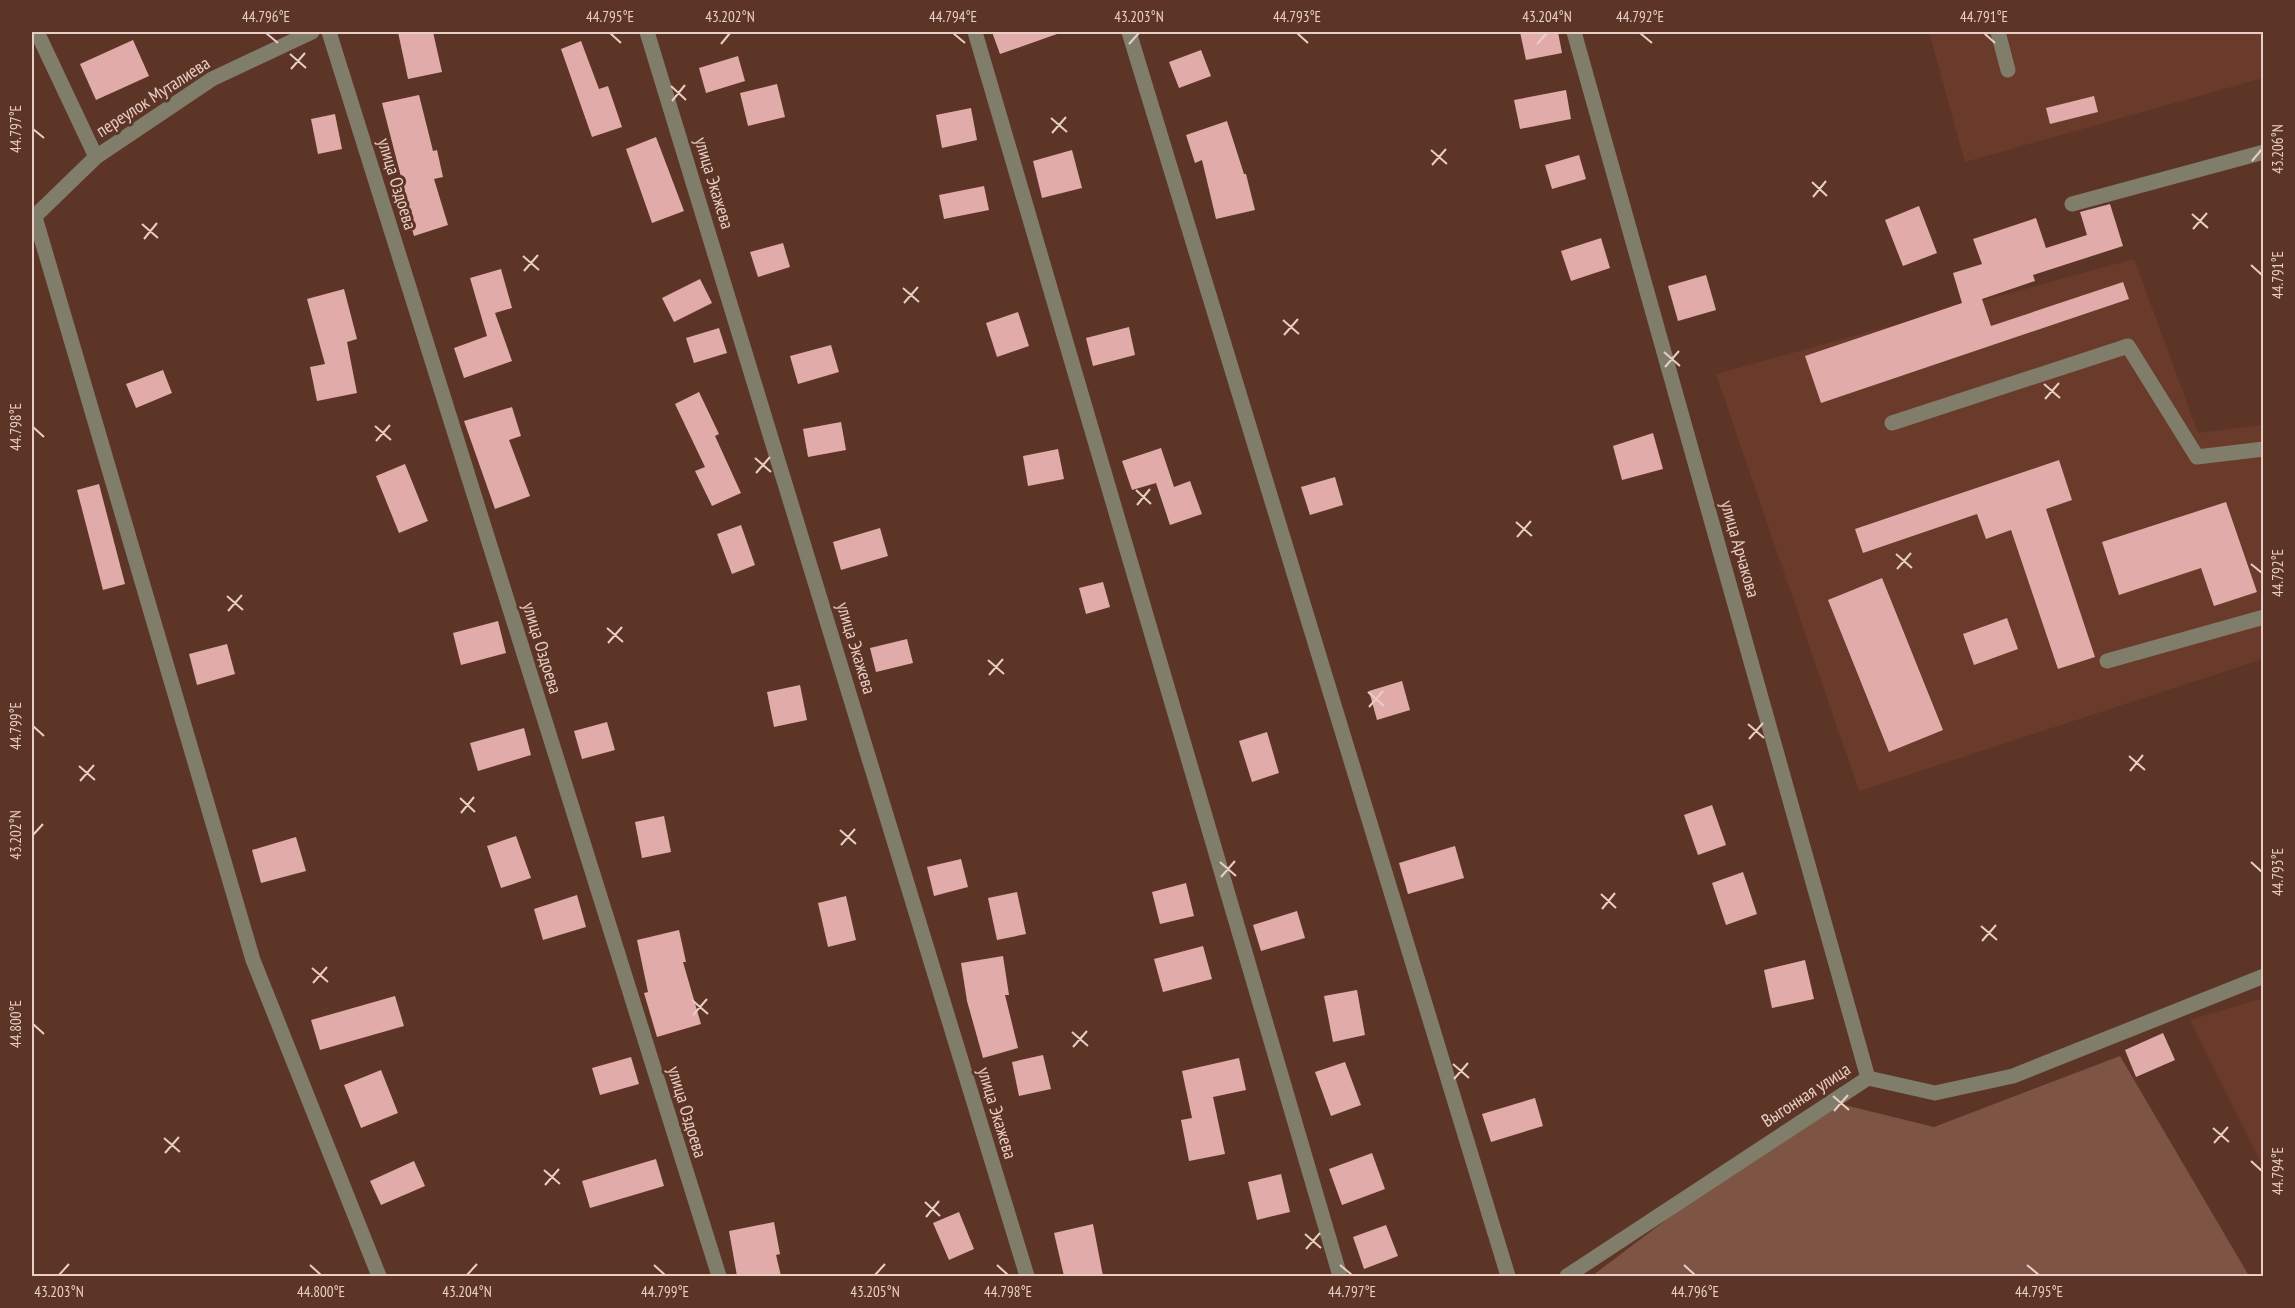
<svg xmlns="http://www.w3.org/2000/svg" width="2295" height="1308" font-family="'PT Sans Narrow',sans-serif">
	<style>
		.built { fill: #6a3b2a }
		.green { fill: #7e5445 }
		.building { fill: #e1abaa }
		.lines { fill: none; stroke-linecap: round; stroke-linejoin: round }
		.minor { stroke: #807d6a; stroke-width: 15 }
		.ticks { fill: none; stroke: #e8cec5; stroke-width: 2 }
		.labels { text-anchor: middle; stroke-width: 6; stroke-linejoin: round; paint-order: stroke }
		.street-label { font-size: 18px; fill: #e8cec5; stroke: #5d3527 }
		.neatline { fill: none; stroke: #e8cec5; stroke-width: 2 }
		.ticks-label { font-size: 15px; text-anchor: middle; fill: #e8cec5 }
	</style>
	<rect width="100%" height="100%" fill="#5d3527"/>
	<g class="built">
		<path d="M1929 32H2263V78L1965 162Z"/>
		<path d="M2134 259 2198 433 2263 425V659L1859 791 1716 374Z"/>
		<path d="M2263 998H2264L2263 1167 2190 1020Z"/>
	</g>
	<path class="green" d="M2120 1056 2249 1276H1592L1824 1100 1934 1127Z"/>
	<g class="building">
		<path d="M398 32H433L442 72 408 79Z"/>
		<path d="M992 32H1057V34L1000 54Z"/>
		<path d="M1520 32H1558L1562 53 1526 60Z"/>
		<path d="M133 40 149 76 96 100 80 64Z"/>
		<path d="M581 41 599 89 608 86 622 127 592 137 561 49Z"/>
		<path d="M1201 50 1211 76 1179 88 1169 62Z"/>
		<path d="M738 56 745 81 706 93 699 68Z"/>
		<path d="M777 84 785 117 748 126 740 93Z"/>
		<path d="M1566 90 1571 119 1520 129 1514 100Z"/>
		<path d="M419 95 433 151 437 150 443 177 434 179 448 225 414 236 406 209 409 208 382 103Z"/>
		<path d="M2094 96 2098 112 2050 124 2046 108Z"/>
		<path d="M971 108 977 140 942 148 936 115Z"/>
		<path d="M335 114 342 149 318 154 311 119Z"/>
		<path d="M1227 121 1244 174H1246L1255 210 1216 219 1202 160 1195 163 1186 135Z"/>
		<path d="M656 137 684 211 652 223 626 149Z"/>
		<path d="M1072 150 1082 188 1042 198 1033 161Z"/>
		<path d="M1579 155 1586 179 1552 189 1545 165Z"/>
		<path d="M984 186 989 210 944 219 939 195Z"/>
		<path d="M2110 204 2123 246 2033 275 2035 281 1982 299 1991 326 2123 282 2129 299 1821 403 1805 356 1962 303 1953 273 1982 264 1973 239 2036 218 2046 248 2087 235 2080 212Z"/>
		<path d="M1919 206 1937 253 1903 266 1885 220Z"/>
		<path d="M1601 238 1610 268 1571 281 1561 251Z"/>
		<path d="M783 243 790 267 758 277 750 252Z"/>
		<path d="M501 269 512 308 495 313 512 361 464 378 454 348 487 336 470 278Z"/>
		<path d="M1706 275 1716 310 1678 321 1668 286Z"/>
		<path d="M700 279 712 303 674 322 662 298Z"/>
		<path d="M344 289 357 339 347 342 357 393 317 401 310 367 325 364 307 299Z"/>
		<path d="M1018 312 1029 346 997 357 986 323Z"/>
		<path d="M1129 327 1135 355 1093 366 1086 338Z"/>
		<path d="M719 328 727 353 694 363 686 338Z"/>
		<path d="M831 345 839 372 798 384 790 356Z"/>
		<path d="M163 370 172 393 136 408 126 384Z"/>
		<path d="M699 392 719 434 715 436 741 493 712 506 695 471 705 467 675 404Z"/>
		<path d="M512 407 521 436 509 440 530 496 495 509 464 421Z"/>
		<path d="M841 422 846 450 808 457 803 429Z"/>
		<path d="M1653 433 1663 469 1622 480 1613 446Z"/>
		<path d="M1161 448 1174 487 1190 481 1202 514 1170 525 1156 483 1132 490 1122 461Z"/>
		<path d="M1058 449 1064 479 1028 486 1023 456Z"/>
		<path d="M2059 460 2072 500 2046 509 2095 657 2058 669 2011 530 1986 539 1977 514 1863 553 1855 529Z"/>
		<path d="M405 464 428 521 399 533 376 476Z"/>
		<path d="M1335 477 1343 505 1310 515 1301 487Z"/>
		<path d="M99 484 125 584 103 590 77 490Z"/>
		<path d="M2226 502 2257 592 2214 606 2201 568 2119 595 2102 542Z"/>
		<path d="M741 525 755 565 732 574 717 534Z"/>
		<path d="M880 528 888 556 841 570 833 542Z"/>
		<path d="M1882 578 1943 730 1889 752 1828 600Z"/>
		<path d="M1103 582 1110 607 1086 614 1079 588Z"/>
		<path d="M2007 618 2018 649 1974 665 1963 634Z"/>
		<path d="M498 621 506 653 461 665 453 633Z"/>
		<path d="M907 639 913 663 876 672 870 648Z"/>
		<path d="M227 644 235 674 197 685 189 654Z"/>
		<path d="M1402 681 1410 710 1377 720 1369 691Z"/>
		<path d="M800 685 807 720 774 727 767 692Z"/>
		<path d="M607 722 615 750 582 759 574 731Z"/>
		<path d="M524 728 531 755 478 771 470 743Z"/>
		<path d="M1267 732 1279 773 1252 782 1239 741Z"/>
		<path d="M1712 805 1726 845 1698 855 1684 815Z"/>
		<path d="M664 816 671 852 642 858 635 822Z"/>
		<path d="M516 836 531 878 501 888 487 846Z"/>
		<path d="M296 837 306 871 261 883 252 850Z"/>
		<path d="M1455 846 1464 878 1408 894 1399 863Z"/>
		<path d="M961 859 968 887 934 896 927 867Z"/>
		<path d="M1743 872 1757 914 1726 925 1712 883Z"/>
		<path d="M1186 883 1194 916 1160 924 1152 892Z"/>
		<path d="M1017 892 1026 934 997 940 988 898Z"/>
		<path d="M577 895 586 927 543 940 534 909Z"/>
		<path d="M846 896 856 940 828 947 818 903Z"/>
		<path d="M1297 911 1305 938 1261 951 1253 925Z"/>
		<path d="M679 930 686 962H683L701 1024 657 1037 644 993 648 992 637 940Z"/>
		<path d="M1203 946 1212 979 1163 992 1154 959Z"/>
		<path d="M1003 956 1009 995H1005L1018 1048 983 1058 967 1001 961 963Z"/>
		<path d="M1805 960 1814 999 1772 1008 1764 970Z"/>
		<path d="M1357 990 1365 1035 1333 1042 1324 996Z"/>
		<path d="M395 996 404 1026 320 1050 311 1020Z"/>
		<path d="M2163 1033 2175 1060 2136 1077 2125 1050Z"/>
		<path d="M1043 1055 1051 1089 1019 1096 1012 1062Z"/>
		<path d="M631 1057 639 1084 600 1095 592 1068Z"/>
		<path d="M1239 1058 1246 1090 1213 1097 1225 1154 1189 1161 1181 1120 1192 1118 1182 1071Z"/>
		<path d="M1345 1062 1361 1105 1331 1116 1315 1072Z"/>
		<path d="M381 1070 398 1113 361 1128 344 1085Z"/>
		<path d="M1535 1098 1543 1126 1491 1142 1482 1114Z"/>
		<path d="M1372 1153 1385 1189 1342 1205 1329 1169Z"/>
		<path d="M656 1159 664 1186 590 1208 582 1181Z"/>
		<path d="M414 1161 425 1186 381 1205 370 1181Z"/>
		<path d="M1281 1174 1290 1212 1257 1220 1248 1182Z"/>
		<path d="M959 1212 974 1249 949 1260 933 1223Z"/>
		<path d="M774 1222 780 1254 776 1255 781 1276H737L729 1231Z"/>
		<path d="M1093 1224 1103 1276H1064L1054 1233Z"/>
		<path d="M1386 1225 1398 1256 1364 1269 1353 1237Z"/>
	</g>
	<g class="lines">
		<g class="minor">
			<path d="M37 32 96 157"/>
			<path d="M329 32 719 1276"/>
			<path d="M647 32 1027 1276"/>
			<path d="M975 32 1340 1276"/>
			<path d="M1129 32 1508 1276"/>
			<path d="M1574 32 1868 1078"/>
			<path d="M1998 32 2008 70"/>
			<path d="M2072 204 2264 152"/>
			<path d="M35 217 253 960 379 1276"/>
			<path d="M32 219 96 157 212 79 312 32"/>
			<path d="M1892 423 2128 346 2197 457 2264 449"/>
			<path d="M2107 661 2264 617"/>
			<path d="M1567 1276 1868 1078 1935 1093 2013 1076 2264 976"/>
		</g>
	</g>
	<path class="ticks" d="M266 33 278 43M610 33 621 43M953 33 965 43M1297 33 1308 43M1640 33 1652 43M1984 33 1995 43M721 44 730 33M1129 44 1139 33M1537 44 1547 33M290 54 306 68M291 69 305 53M671 86 686 100M672 101 685 85M1051 118 1067 132M33 129 44 138M1052 133 1066 117M1431 150 1447 164M2252 161 2262 149M1432 165 1446 149M1812 182 1827 196M1813 197 1826 181M2192 214 2208 228M142 224 158 238M2193 229 2207 213M144 239 157 223M523 256 539 270M2251 265 2262 275M524 271 538 255M903 288 919 302M904 303 918 287M1283 320 1299 334M1284 335 1298 319M1664 352 1680 366M1665 367 1679 351M2044 384 2060 398M2045 399 2059 383M375 426 391 440M33 427 44 437M376 441 390 425M755 458 771 472M756 473 770 457M1136 490 1151 504M1137 505 1150 489M1516 522 1532 536M1517 537 1531 521M1896 554 1912 568M2251 564 2262 573M1897 569 1911 553M227 596 243 610M228 611 242 595M607 628 623 642M608 643 622 627M988 660 1004 674M989 675 1003 659M1368 692 1384 706M1369 707 1383 691M1748 724 1764 738M33 726 44 736M1749 739 1763 723M2129 756 2145 770M79 766 95 780M2130 771 2143 755M80 781 94 765M460 798 475 812M461 813 474 797M840 830 856 844M33 835 43 824M841 845 855 829M1220 862 1236 876M2251 862 2262 872M1221 877 1235 861M1601 894 1616 908M1602 909 1615 893M1981 926 1997 940M1982 941 1996 925M312 968 328 982M313 983 327 967M692 1000 708 1014M693 1015 707 999M33 1024 44 1034M1072 1032 1088 1046M1073 1047 1087 1031M1453 1064 1469 1078M1454 1079 1468 1063M1833 1096 1849 1110M1834 1111 1848 1095M2213 1128 2229 1142M164 1138 180 1152M2214 1143 2228 1127M165 1153 179 1137M2251 1161 2262 1171M544 1170 560 1184M545 1185 559 1169M925 1202 940 1216M926 1217 939 1201M1305 1234 1321 1248M1306 1249 1320 1233M310 1265 321 1275M654 1265 665 1275M997 1265 1008 1275M1340 1265 1352 1275M1684 1265 1695 1275M2027 1265 2039 1275M59 1275 69 1264M467 1275 477 1264M875 1275 885 1264"/>
	<g class="labels">
		<g class="street-label">
			<text transform="translate(153 97) rotate(-33)" y="6">переулок Муталиева</text>
			<text transform="translate(714 183) rotate(73)" y="6">улица Экажева</text>
			<text transform="translate(397 184) rotate(73)" y="6">улица Оздоева</text>
			<text transform="translate(1740 549) rotate(74)" y="6">улица Арчакова</text>
			<text transform="translate(542 648) rotate(73)" y="6">улица Оздоева</text>
			<text transform="translate(856 648) rotate(73)" y="6">улица Экажева</text>
			<text transform="translate(1806 1095) rotate(-33)" y="6">Выгонная улица</text>
			<text transform="translate(687 1112) rotate(73)" y="6">улица Оздоева</text>
			<text transform="translate(997 1113) rotate(73)" y="6">улица Экажева</text>
		</g>
	</g>
	<rect width="2295" height="1308" fill="none" stroke="#5d3527" stroke-width="66"/>
	<rect x="33" y="33" width="2229" height="1242" class="neatline"/>
	<g class="ticks-label">
		<text x="266" y="22">44.796°E</text>
		<text x="610" y="22">44.795°E</text>
		<text x="730" y="22">43.202°N</text>
		<text x="953" y="22">44.794°E</text>
		<text x="1139" y="22">43.203°N</text>
		<text x="1297" y="22">44.793°E</text>
		<text x="1547" y="22">43.204°N</text>
		<text x="1640" y="22">44.792°E</text>
		<text x="1984" y="22">44.791°E</text>
		<text transform="translate(16 129) rotate(-90)" y="5">44.797°E</text>
		<text transform="translate(2278 149) rotate(-90)" y="5">43.206°N</text>
		<text transform="translate(2278 275) rotate(-90)" y="5">44.791°E</text>
		<text transform="translate(16 427) rotate(-90)" y="5">44.798°E</text>
		<text transform="translate(2278 573) rotate(-90)" y="5">44.792°E</text>
		<text transform="translate(16 726) rotate(-90)" y="5">44.799°E</text>
		<text transform="translate(16 835) rotate(-90)" y="5">43.202°N</text>
		<text transform="translate(2278 872) rotate(-90)" y="5">44.793°E</text>
		<text transform="translate(16 1024) rotate(-90)" y="5">44.800°E</text>
		<text transform="translate(2278 1171) rotate(-90)" y="5">44.794°E</text>
		<text x="59" y="1297">43.203°N</text>
		<text x="321" y="1297">44.800°E</text>
		<text x="467" y="1297">43.204°N</text>
		<text x="665" y="1297">44.799°E</text>
		<text x="875" y="1297">43.205°N</text>
		<text x="1008" y="1297">44.798°E</text>
		<text x="1352" y="1297">44.797°E</text>
		<text x="1695" y="1297">44.796°E</text>
		<text x="2039" y="1297">44.795°E</text>
	</g>
</svg>
